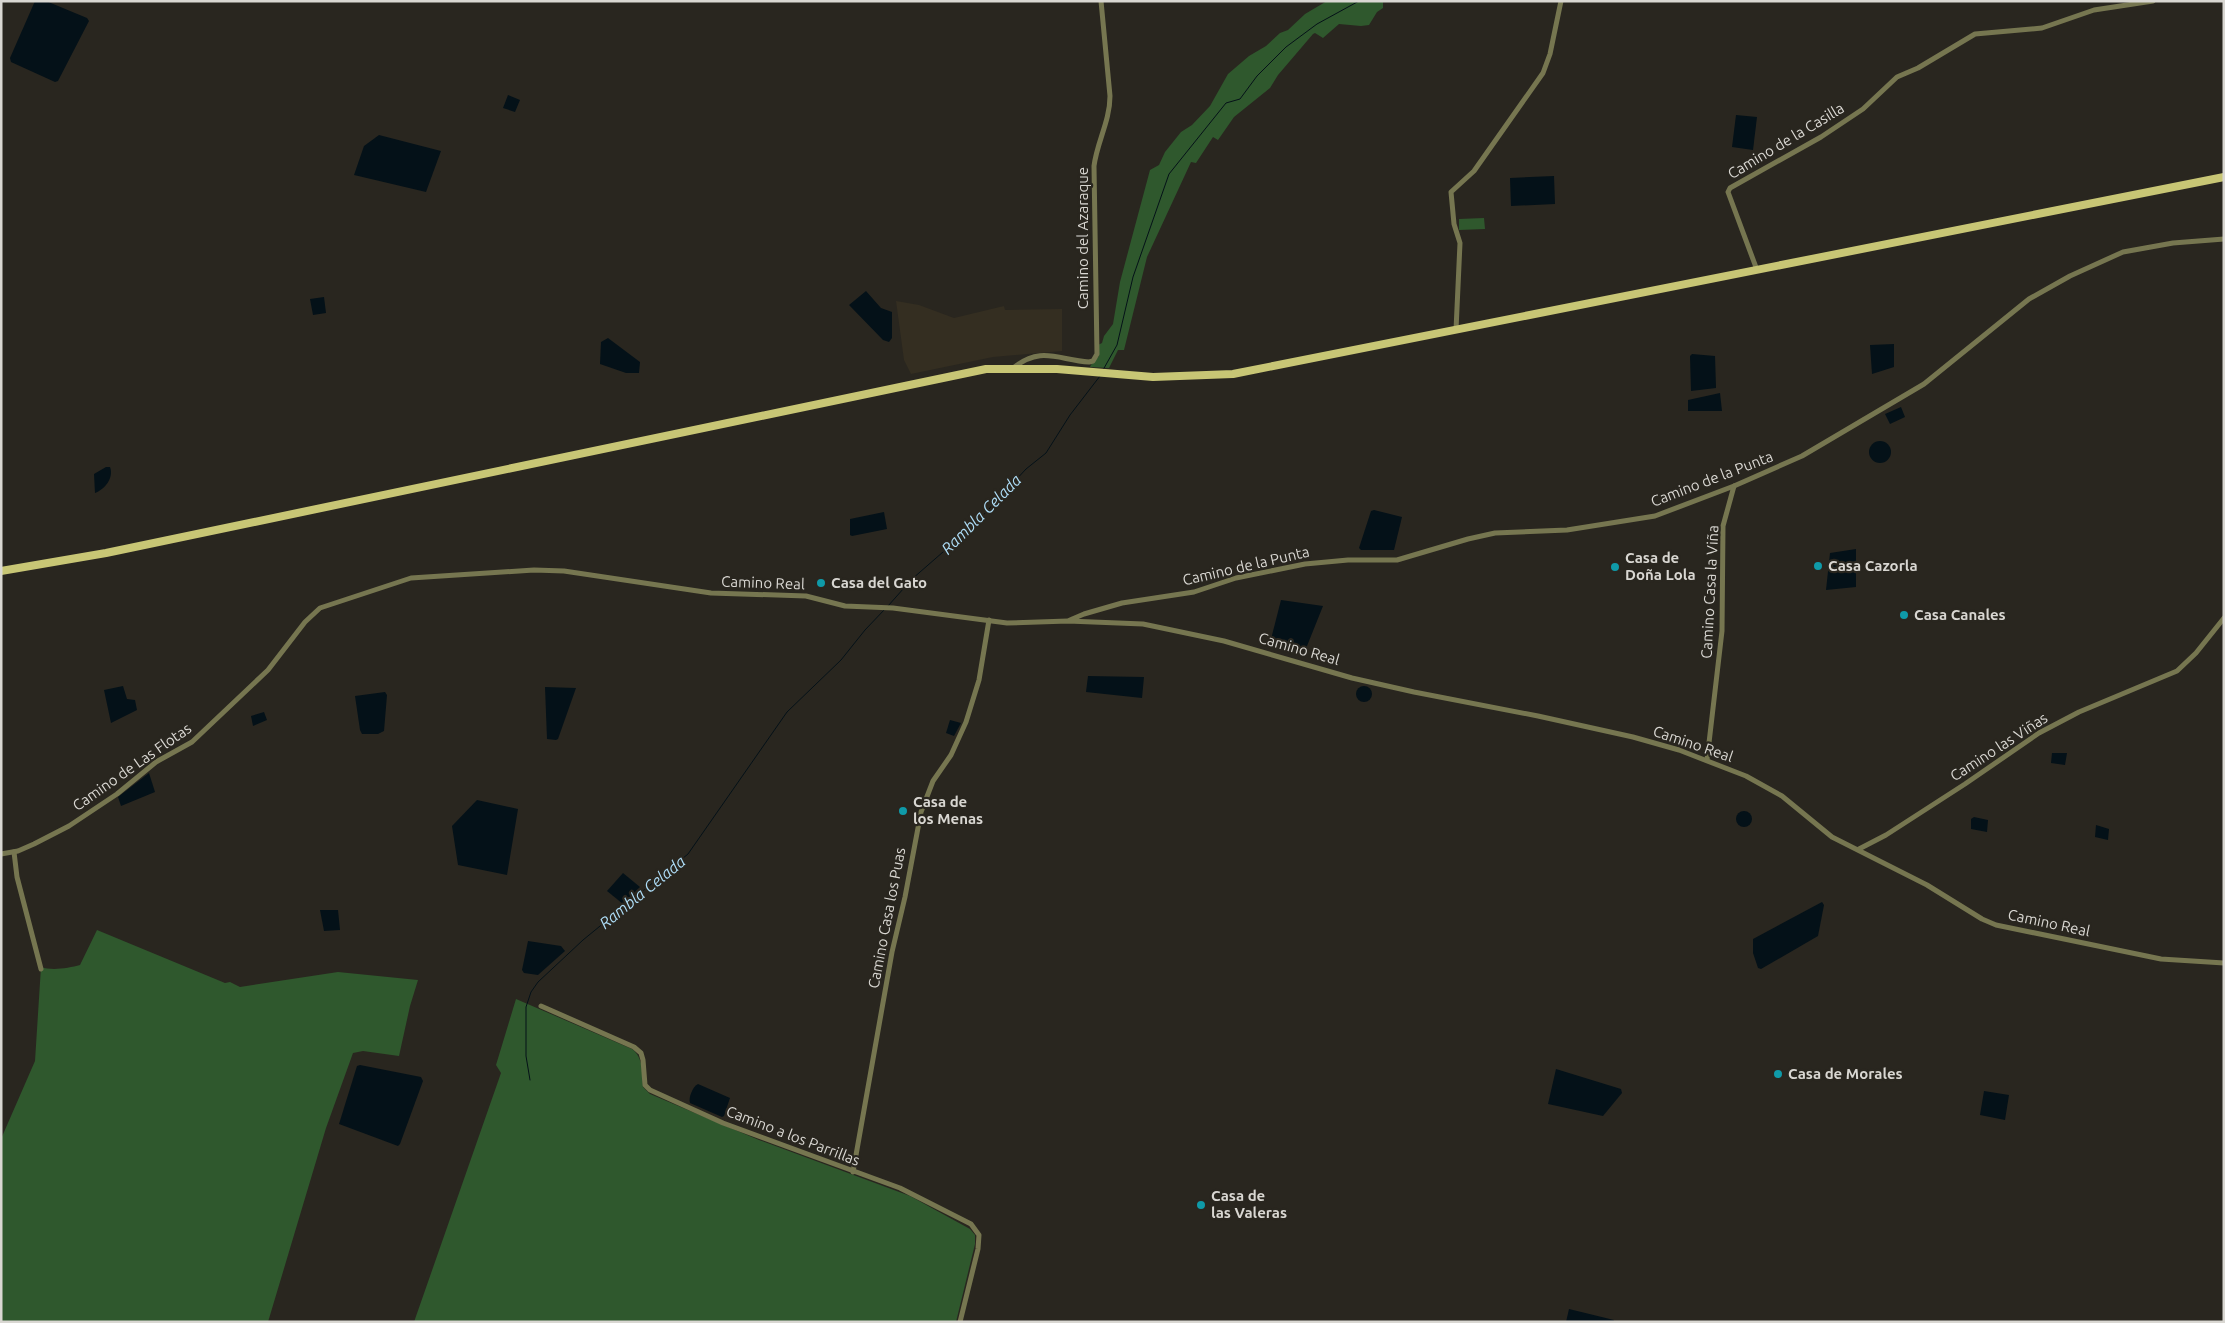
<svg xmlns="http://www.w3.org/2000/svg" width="2225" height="1323" font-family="Ubuntu,sans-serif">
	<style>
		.built { fill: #342e21 }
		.green { fill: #2f582d }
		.water { fill: #041118 }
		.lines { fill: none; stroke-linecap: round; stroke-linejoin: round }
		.stream { stroke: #041118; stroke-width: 1 }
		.street { stroke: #767650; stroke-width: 5 }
		.primary { stroke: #c8c675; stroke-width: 8 }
		.culture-dot { fill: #0f9aa8; stroke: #29261f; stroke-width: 2 }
		.labels { text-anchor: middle; stroke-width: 4.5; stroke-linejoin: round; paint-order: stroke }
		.street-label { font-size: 15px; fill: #d9d7d2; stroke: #29261f }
		.poi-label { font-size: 15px; font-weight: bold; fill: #d9d7d2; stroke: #29261f; text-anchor: start }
		.water-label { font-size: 16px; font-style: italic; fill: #aeddf7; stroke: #29261f }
	</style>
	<rect width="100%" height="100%" fill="#29261f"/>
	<path class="built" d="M896 301 919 305 954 318 1004 306 1005 310 1062 309V351L993 357 911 374 904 360Z"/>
	<g class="green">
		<path d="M1327 1H1383V8L1377 12 1369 25 1361 26 1339 24 1323 38 1315 33 1313 34 1278 75 1270 88 1234 117 1218 140 1213 137 1196 163 1191 162 1147 257 1124 350H1118L1109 368 1090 367 1092 363 1099 356 1098 345 1102 343 1104 336 1113 324 1120 282 1150 170 1159 165 1165 152 1181 132 1192 125 1210 106 1228 74 1249 56 1266 46 1280 33 1288 30 1305 14Z"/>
		<path d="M1484 218 1485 229 1459 230V219Z"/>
		<path d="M97 930 225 983 230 982 240 987 338 972 418 980 410 1006 399 1056 363 1051 353 1053 326 1128 268 1322H1V1139L35 1061 41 967C52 971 69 968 80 965Z"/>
		<path d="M516 999 632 1049C644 1058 642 1074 643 1087L650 1094 759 1140 910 1196 970 1229 975 1235V1244L956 1322H414L501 1073 496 1065Z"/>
	</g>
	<g class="water">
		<path d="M35 1H46L87 18 89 21 58 81 55 82 11 62 10 58Z"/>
		<path d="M508 95 520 100 515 112 503 108Z"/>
		<path d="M1736 115 1757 117 1753 150 1732 147Z"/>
		<path d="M379 135 441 151 426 192 354 175 364 146Z"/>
		<path d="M1554 176 1555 204 1511 206 1510 178Z"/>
		<path d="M866 291 881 308 892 312V338L889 342 883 340 849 305Z"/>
		<path d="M324 297 326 313 313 315 310 299Z"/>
		<path d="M608 338 640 362 639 373H626L600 364 601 342Z"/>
		<path d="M1894 344V367L1872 374 1870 345Z"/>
		<path d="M1692 354 1715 356 1716 388 1691 391 1690 356Z"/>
		<path d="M1720 393 1722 411H1688V400Z"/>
		<path d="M1901 407 1905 417 1890 424 1885 414Z"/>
		<circle cx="1880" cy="452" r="11"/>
		<path d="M106 467H110C114 478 105 489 95 493L94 474Z"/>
		<path d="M1374 510 1402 517 1394 550H1361L1359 548 1371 511Z"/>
		<path d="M884 512 887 529 852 536 850 535V519Z"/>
		<path d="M1856 549V587L1826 590 1830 553Z"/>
		<path d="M1281 600 1323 606 1303 656 1270 643Z"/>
		<path d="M1088 676 1144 677 1142 698 1086 692Z"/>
		<circle cx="1364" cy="694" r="8"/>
		<path d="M123 686 127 699 135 700 137 710 111 723 104 690Z"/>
		<path d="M545 687 576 688 558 739 556 740 547 739Z"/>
		<path d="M385 692 387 695 384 731 378 734H362L360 730 355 696Z"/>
		<path d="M264 712 267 720 253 726 251 716Z"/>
		<path d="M950 720 961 723 954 736 946 733Z"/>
		<path d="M2052 753H2067L2065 765 2051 763Z"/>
		<path d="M149 773 155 792 121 806 118 797Z"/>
		<path d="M477 800 518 809 507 875 458 865 452 826Z"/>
		<circle cx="1744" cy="819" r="8"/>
		<path d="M1974 817 1988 820 1987 832 1971 829V819Z"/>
		<path d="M2096 825 2109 829 2108 840 2095 837Z"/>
		<path d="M623 873 640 887 623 904 607 891Z"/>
		<path d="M1822 902 1824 905 1818 936 1761 969 1758 968 1753 953V939Z"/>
		<path d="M320 910H338L340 930 324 931Z"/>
		<path d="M528 941 561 946 565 951 538 975 524 973 522 970Z"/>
		<path d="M360 1065 421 1077 423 1081 400 1144 398 1146 339 1124 357 1066Z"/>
		<path d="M1556 1069 1621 1089 1622 1093 1603 1116 1548 1104Z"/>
		<path d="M698 1084 730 1098 724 1116 722 1117 690 1103C688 1098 693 1086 698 1084Z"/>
		<path d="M1984 1091 2009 1095 2005 1120 1980 1115Z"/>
		<path d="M1569 1309 1614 1320 1613 1322H1566Z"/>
	</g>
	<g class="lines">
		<g class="stream">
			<path d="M1103 370 1117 345 1133 277 1169 174 1226 103 1240 99 1257 76 1286 47 1317 24 1359 1"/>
			<path d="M888 606 912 579 974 525 1026 469 1046 453 1070 415 1100 376"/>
			<path d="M530 1080 526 1056V1007L531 992 538 982 583 940 688 854 787 712 841 660 865 630 885 609"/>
		</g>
		<g class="street">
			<path d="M1757 270 1728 192 1730 188 1821 137 1863 109 1897 77 1918 68 1975 34 2042 28 2094 10 2153 1"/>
			<path d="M1456 330 1460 243 1454 224 1451 192 1474 171 1543 73 1550 54 1561 1"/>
			<path d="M1012 369C1041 345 1058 360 1089 362L1093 361 1097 354 1094 166C1097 142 1110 121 1110 96L1101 1"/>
			<path d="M1070 620 1084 614 1122 603 1194 592 1236 578 1305 564 1348 560H1397L1468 539 1495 533 1567 530 1655 516 1734 486 1802 456 1924 384 2029 299 2070 276 2123 252 2173 243 2224 239"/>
			<path d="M1707 760 1722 631 1723 526 1734 486"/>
			<path d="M1859 849 1886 835 1965 784 2039 733 2079 712 2177 671 2196 653 2224 618"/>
			<path d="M14 852 17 877 41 969"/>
			<path d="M1 854 18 851 34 844 69 826 117 794 156 762 192 742 268 670 305 622 320 608 411 578 534 570 564 571 711 593 806 596 845 606 893 608 1007 623 1068 621 1143 624 1224 641 1352 678 1414 692 1538 716 1633 737 1679 750 1746 776 1782 796 1832 837 1927 885 1982 919 1996 925 2161 959 2224 963"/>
			<path d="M541 1006 634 1047 641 1053 643 1060 645 1085 650 1090 723 1123 900 1188 971 1224 979 1235 978 1249 960 1322"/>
			<path d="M853 1172 892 952 905 897 921 812 933 781 951 755 966 722 979 680 989 620"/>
		</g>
		<path class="primary" d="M1 571 106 553 986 369H1057L1153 377 1233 374 2224 177"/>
	</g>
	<g class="culture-dot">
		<circle cx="1818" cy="566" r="5"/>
		<circle cx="1615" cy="567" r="5"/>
		<circle cx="821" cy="583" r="5"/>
		<circle cx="1904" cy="615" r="5"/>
		<circle cx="903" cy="811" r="5"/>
		<circle cx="1778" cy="1074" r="5"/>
		<circle cx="1201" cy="1205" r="5"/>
	</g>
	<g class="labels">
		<g class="street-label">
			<text transform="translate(1786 141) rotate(-31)" y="5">Camino de la Casilla</text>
			<text transform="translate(1083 238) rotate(-90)" y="5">Camino del Azaraque</text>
			<text transform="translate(1712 479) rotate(-21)" y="5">Camino de la Punta</text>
			<text transform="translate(1246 566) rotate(-13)" y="5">Camino de la Punta</text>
			<text transform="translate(763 583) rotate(2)" y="5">Camino Real</text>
			<text transform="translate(1710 592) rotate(-87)" y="5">Camino Casa la Viña</text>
			<text transform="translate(1299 649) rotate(16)" y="5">Camino Real</text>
			<text transform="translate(1693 744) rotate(19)" y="5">Camino Real</text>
			<text transform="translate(1999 747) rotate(-33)" y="5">Camino las Viñas</text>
			<text transform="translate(132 767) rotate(-35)" y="5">Camino de Las Flotas</text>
			<text transform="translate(887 918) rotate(-79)" y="5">Camino Casa los Puas</text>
			<text transform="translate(2049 923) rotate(12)" y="5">Camino Real</text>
			<text transform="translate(793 1136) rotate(21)" y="5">Camino a los Parrillas</text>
		</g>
		<g class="poi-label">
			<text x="1625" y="563">Casa de<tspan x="1625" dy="17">Doña Lola</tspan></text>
			<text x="1828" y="571">Casa Cazorla</text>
			<text x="831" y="588">Casa del Gato</text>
			<text x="1914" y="620">Casa Canales</text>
			<text x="913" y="807">Casa de<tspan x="913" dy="17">los Menas</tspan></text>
			<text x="1788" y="1079">Casa de Morales</text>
			<text x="1211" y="1201">Casa de<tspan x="1211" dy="17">las Valeras</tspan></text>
		</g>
		<g class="water-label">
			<text transform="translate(981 514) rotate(-45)" y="6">Rambla Celada</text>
			<text transform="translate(642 892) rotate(-39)" y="6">Rambla Celada</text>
		</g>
	</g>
	<rect width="2225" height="1323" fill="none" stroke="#d9d7d2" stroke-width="5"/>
</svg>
